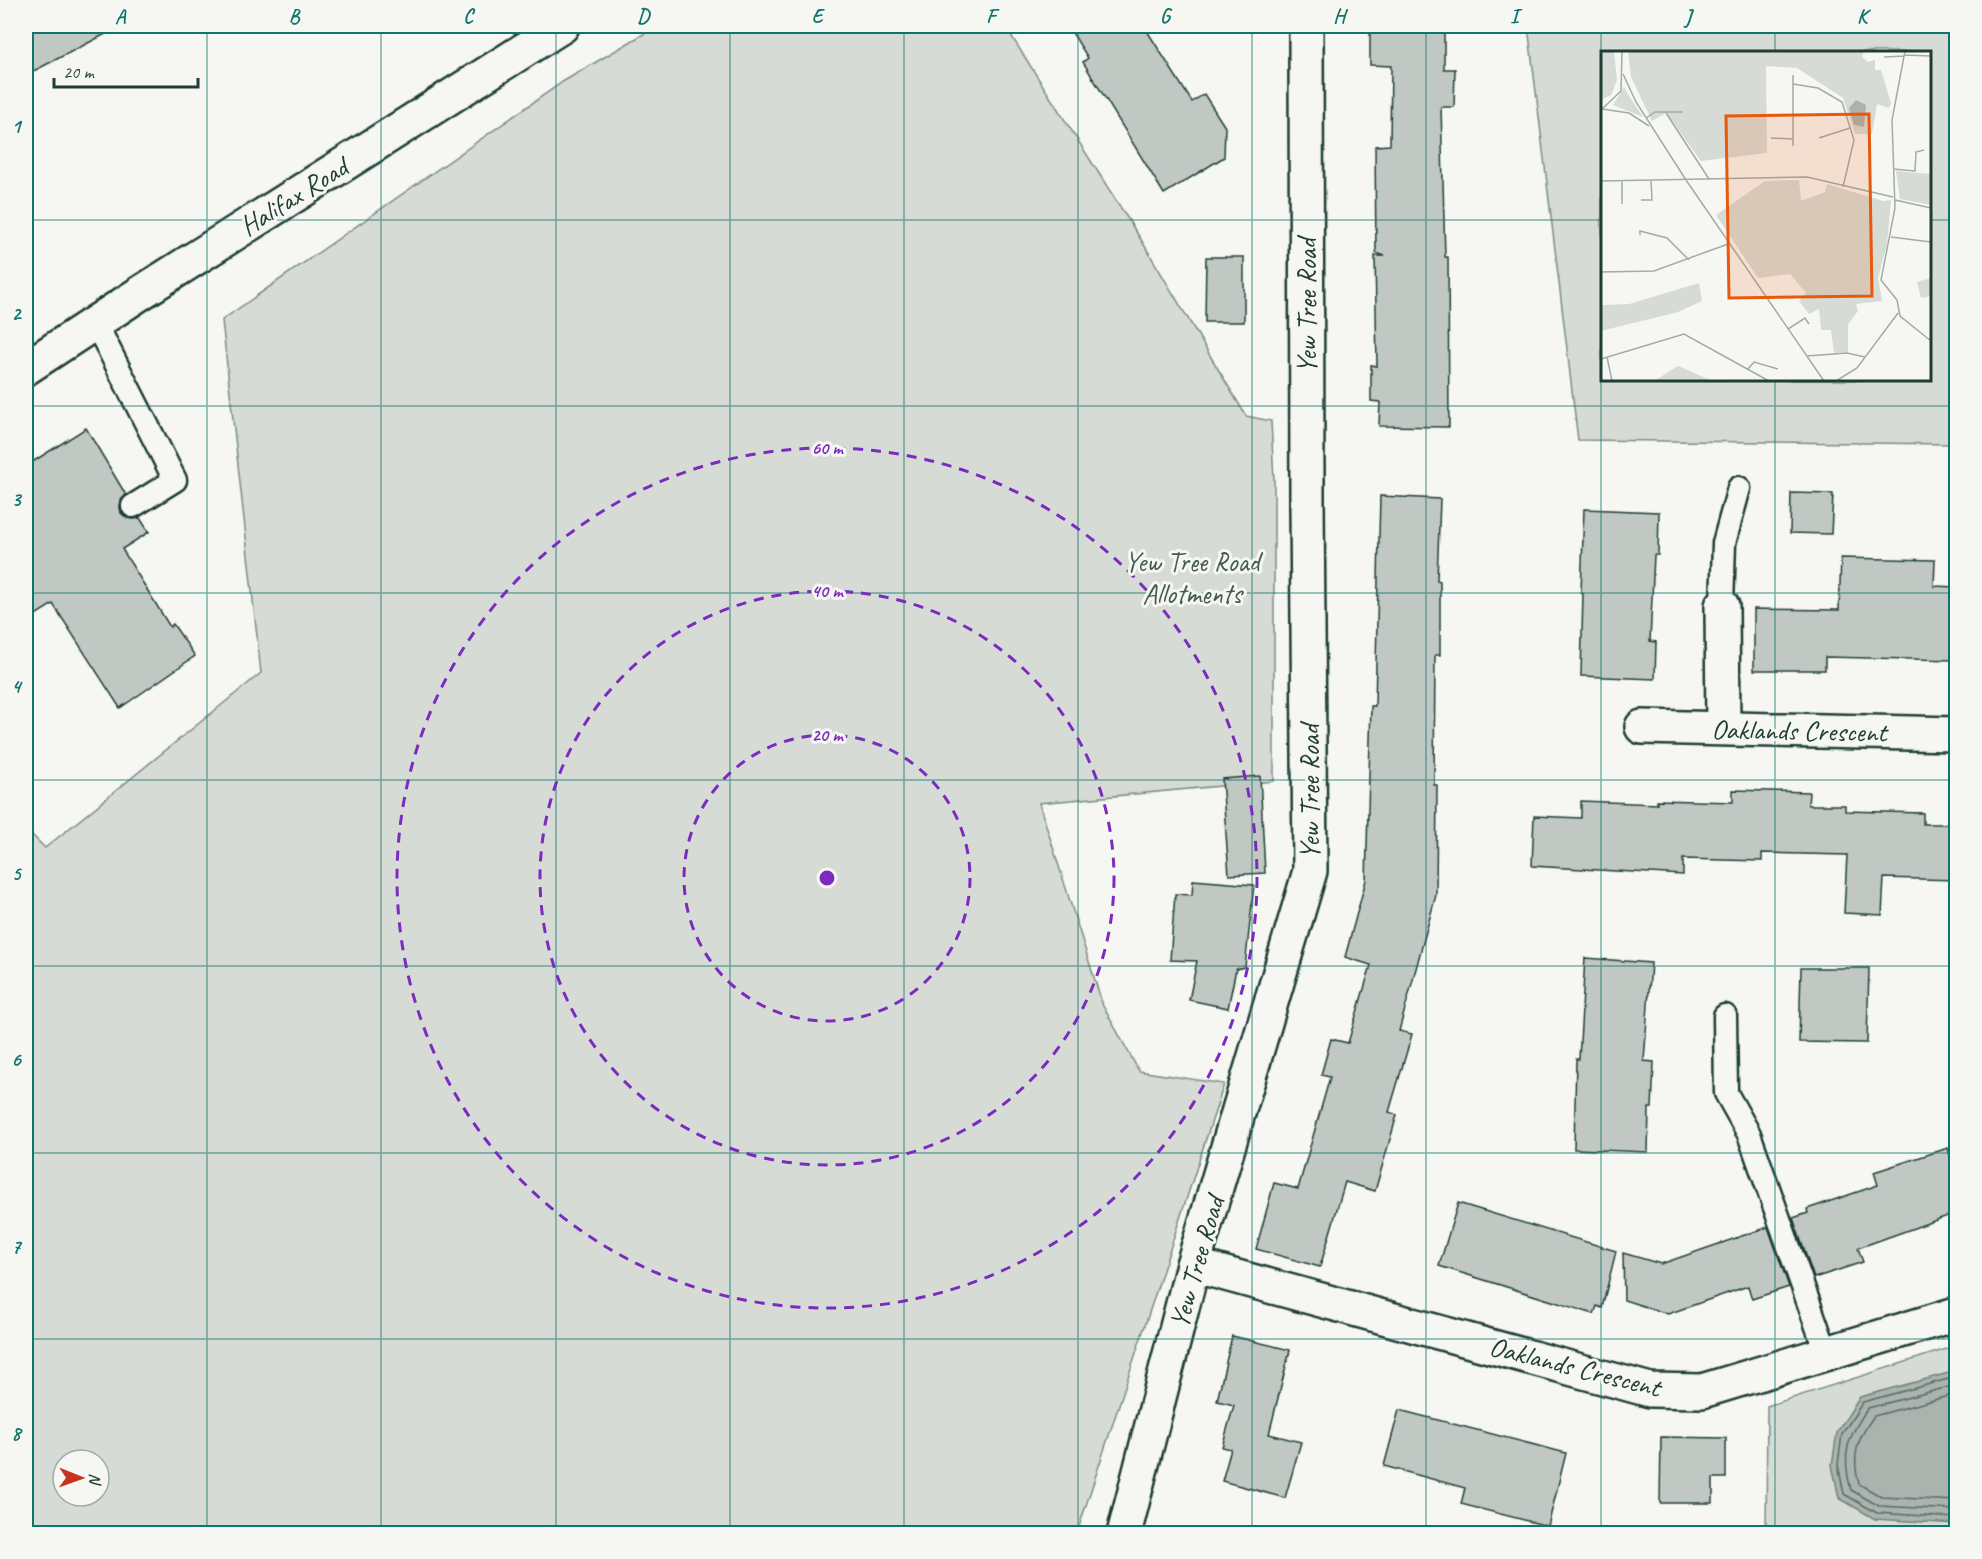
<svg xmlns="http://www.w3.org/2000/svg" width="1982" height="1559" font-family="Caveat,sans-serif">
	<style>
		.green { fill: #d6dbd6; stroke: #7a8c85; stroke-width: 1.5; fill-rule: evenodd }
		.water { fill: #aab3ae; stroke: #72847d; stroke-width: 1.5 }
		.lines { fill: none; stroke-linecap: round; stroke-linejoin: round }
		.shore { stroke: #576c65; stroke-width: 1.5 }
		.building { fill: #c1c8c3; stroke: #1f3d34; stroke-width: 1.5 }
		.lane-casing { stroke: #1f3d34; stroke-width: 27 }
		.street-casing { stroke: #1f3d34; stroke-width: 38 }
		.highway-casing { stroke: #1f3d34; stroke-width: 38 }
		.lane { stroke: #f6f6f2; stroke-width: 22 }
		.street { stroke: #f6f6f2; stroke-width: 33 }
		.highway { stroke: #f6f6f2; stroke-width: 33 }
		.grid { fill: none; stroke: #0f766e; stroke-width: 1.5; stroke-opacity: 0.55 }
		.ring { fill: none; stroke: #7b2cbf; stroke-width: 3; stroke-dasharray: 10 8 }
		.labels { text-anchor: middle; stroke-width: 6; stroke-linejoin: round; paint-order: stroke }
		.street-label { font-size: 28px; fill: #1f3d34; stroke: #f6f6f2 }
		.park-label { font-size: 28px; fill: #445d54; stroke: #f6f6f2 }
		.inset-road { fill: none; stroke: #a0aca6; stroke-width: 1.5 }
		.view { fill: #e8590c; fill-opacity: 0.15; stroke: #e8590c; stroke-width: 3 }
		.inset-edge { fill: none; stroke: #1f3d34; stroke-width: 3 }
		.centre { fill: #7b2cbf; stroke: #f6f6f2; stroke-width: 3 }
		.ring-label { font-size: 18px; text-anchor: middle; font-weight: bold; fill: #7b2cbf; stroke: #f6f6f2; stroke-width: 6; stroke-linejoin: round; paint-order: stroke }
		.neatline { fill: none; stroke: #0f766e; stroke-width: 2 }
		.grid-label { font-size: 20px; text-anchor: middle; font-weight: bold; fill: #0f766e }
	</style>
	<rect width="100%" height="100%" fill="#f6f6f2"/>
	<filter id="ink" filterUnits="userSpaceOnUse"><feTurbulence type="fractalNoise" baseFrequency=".0167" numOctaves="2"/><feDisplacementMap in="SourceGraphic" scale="12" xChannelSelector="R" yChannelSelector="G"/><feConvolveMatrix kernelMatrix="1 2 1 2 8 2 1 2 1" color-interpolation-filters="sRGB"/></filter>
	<g filter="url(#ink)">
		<g class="green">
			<path d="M657 26H1005L1140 238 1246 416 1271 421 1274 481V781L1039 803 1103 1006 1139 1071 1224 1084 1077 1533H26V829L45 848 261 673 222 320 564 81ZM63 1460H99V1496H63Z"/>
			<path d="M1528 26H1956V444L1578 440ZM1602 52H1930V380H1602Z"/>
			<path d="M1956 1346V1533L1766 1534 1767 1406Z"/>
		</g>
		<path class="water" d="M1956 1371V1524L1875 1519 1839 1498 1832 1465 1837 1432 1860 1397Z"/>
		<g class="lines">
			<g class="shore">
				<path d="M1956 1377 1863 1402 1842 1434 1838 1465 1844 1494 1877 1513 1956 1518"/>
				<path d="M1956 1385 1868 1408C1847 1438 1841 1454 1851 1490L1879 1506 1956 1510"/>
				<path d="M1956 1394 1874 1416C1857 1439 1851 1456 1859 1484L1882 1497 1956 1501"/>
			</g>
		</g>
		<g class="building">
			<path d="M26 26H121L26 75Z"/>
			<path d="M1068 26H1144L1192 102 1204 94 1225 127 1224 157 1164 194 1083 62 1088 58Z"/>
			<path d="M1370 26H1444V69H1455L1454 107H1441L1445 257H1448L1449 427 1379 426 1380 402 1371 401V365L1377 366 1375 256H1385L1376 253 1375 146 1390 145 1391 66 1370 65Z"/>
			<path d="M1206 257H1244V322H1205Z"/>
			<path d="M86 428 126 495 121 500 120 507 121 513 127 518 134 519 140 518 149 532 122 549 170 627 173 624 195 656 120 708 53 604 26 621V466Z"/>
			<path d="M1791 493 1833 494 1831 534 1790 533Z"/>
			<path d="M1380 496 1440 499 1437 580 1440 581V655H1435L1434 785H1437L1436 895 1399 1031 1412 1034 1389 1112 1397 1115 1375 1191 1345 1182 1320 1267 1256 1249 1274 1183 1298 1189 1330 1077 1321 1075 1331 1039 1348 1043 1371 965 1345 957 1366 880 1371 706H1375Z"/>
			<path d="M1584 509 1659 512 1658 555H1654L1650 641 1656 642 1655 679 1581 676 1583 593 1581 592Z"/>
			<path d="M1841 558 1935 560 1934 586 1956 587V660L1825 657V670H1754V609L1839 610Z"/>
			<path d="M1260 776 1265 873 1229 875 1222 779Z"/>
			<path d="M1733 790 1809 792 1808 805H1845V811L1923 813V824H1956V880L1884 878 1882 915 1844 913 1847 855 1762 853V861L1683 859V875L1532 866 1534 816 1581 818V801L1657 804V800L1733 802Z"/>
			<path d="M1193 880 1254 885 1245 967 1236 969 1228 1008 1189 1000 1197 961 1170 960 1175 894 1192 895Z"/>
			<path d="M1585 958 1651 963 1644 1061 1654 1062 1652 1108H1649L1648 1152 1574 1149 1576 1059H1579Z"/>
			<path d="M1801 968H1869L1867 1043 1799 1042Z"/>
			<path d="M1948 1148 1956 1176V1213L1858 1248 1863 1262 1814 1278 1793 1218 1808 1213 1807 1209 1878 1185 1874 1172Z"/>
			<path d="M1458 1203 1616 1251 1602 1308 1597 1306 1594 1314 1439 1266Z"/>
			<path d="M1768 1227 1789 1287 1752 1299 1748 1286 1668 1314 1624 1300 1623 1253 1661 1264Z"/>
			<path d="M1232 1336 1290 1350 1269 1434 1301 1442 1285 1498 1222 1481 1231 1449 1222 1447 1234 1405 1217 1401Z"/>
			<path d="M1399 1410 1566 1453 1548 1526 1461 1504 1465 1488 1384 1466Z"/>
			<path d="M1661 1437 1726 1438V1478H1713V1503H1660Z"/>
		</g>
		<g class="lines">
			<g class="lane-casing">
				<g id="lane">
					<path d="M95 322 175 480 133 506"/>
					<path d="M1722 606 1724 543 1739 488"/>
					<path d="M1725 1016 1726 1093 1749 1134 1826 1352"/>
				</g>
			</g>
			<g class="street-casing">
				<g id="street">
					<path d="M1722 606 1723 728"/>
					<path d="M1642 727 1956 734"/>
					<path d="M1193 1265 1650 1390 1702 1391 1956 1314"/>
					<path d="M1124 1534 1193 1265 1310 871 1307 502 1306 26"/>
				</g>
			</g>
			<g class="highway-casing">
				<path id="highway" d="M26 368 142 292 562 26"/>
			</g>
			<use href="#lane" class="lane"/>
			<use href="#street" class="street"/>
			<use href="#highway" class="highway"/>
		</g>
	</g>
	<path class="grid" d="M207 26V1534M381 26V1534M556 26V1534M730 26V1534M904 26V1534M1078 26V1534M1252 26V1534M1426 26V1534M1601 26V1534M1775 26V52M26 220H1602M1930 220H1956M1775 380V1534M26 406H1956M26 593H1956M26 780H1956M26 966H1956M26 1153H1956M26 1339H1956"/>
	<g class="ring">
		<circle cx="827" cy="878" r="143"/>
		<circle cx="827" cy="878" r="287"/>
		<circle cx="827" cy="878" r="430"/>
	</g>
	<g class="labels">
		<g class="street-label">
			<text transform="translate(293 196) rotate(-32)" y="10">Halifax Road</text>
			<text transform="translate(1306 306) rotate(-90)" y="10">Yew Tree Road</text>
			<text transform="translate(1799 730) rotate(1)" y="10">Oaklands Crescent</text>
			<text transform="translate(1309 792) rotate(-90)" y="10">Yew Tree Road</text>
			<text transform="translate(1196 1262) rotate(-74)" y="10">Yew Tree Road</text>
			<text transform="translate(1575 1366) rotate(14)" y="10">Oaklands Crescent</text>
		</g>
		<g class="park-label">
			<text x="1192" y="571">Yew Tree Road<tspan x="1192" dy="32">Allotments</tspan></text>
		</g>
	</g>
	<g transform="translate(1601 51)">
		<rect width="330" height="330" fill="#f6f6f2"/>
		<path d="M0 0H13L16 29 10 44 0 49ZM27 0H263L261 6 267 11 274 9V19H280L290 52 288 57 276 53 271 83H254L242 47 196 17 165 15 166 102 100 110 65 62 51 70 30 26ZM23 36 28 45 42 66 12 54ZM295 120 330 123V154L299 148ZM198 129 200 150 224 141 226 133 282 150 290 149 286 193 277 227 281 250 255 253 257 260 247 273V301L233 302 230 279H220L218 258 208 263 198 250 205 242 189 223 157 227 115 164 164 130ZM330 227V245L320 247 316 231ZM98 232 101 250 77 261 0 280V254L28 253ZM77 315 107 328 112 330H53Z" fill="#d6dbd6"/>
		<path d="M255 49 265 54 263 76 253 74 248 57Z" fill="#aab3ae"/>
		<path class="inset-road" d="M304 0 291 69 294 157 280 229 296 249 299 265 330 290M303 4 330 5M283 6 303 5M22 23 35 51 85 129 223 330M192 33 217 37 241 51 253 89 242 136M1 58 28 62 48 75M0 59 20 40 21 0M65 62 108 128M45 67 54 61H82M170 87 192 88M218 87 249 77M192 95V24M292 118 314 120 315 101 323 99M0 130 206 126 292 146M21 130V153M40 149H51L50 129M294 149 330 157M39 184V180L66 187 88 209M290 186 330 191M0 221 53 220 127 193M187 278 204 267 208 273M206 305 246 302 264 306M6 306 11 330M0 308 83 283 168 330M147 318 153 311 177 318M235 330 256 317 297 262"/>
		<path class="view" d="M268 63 271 245 128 247 125 65Z"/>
		<rect width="330" height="330" class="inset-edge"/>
	</g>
	<circle cx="827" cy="878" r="9" class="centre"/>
	<g class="ring-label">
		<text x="827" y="454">60 m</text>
		<text x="827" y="597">40 m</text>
		<text x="827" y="741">20 m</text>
	</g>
	<rect width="1982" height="1559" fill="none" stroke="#f6f6f2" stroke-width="66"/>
	<g transform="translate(81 1478) rotate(91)"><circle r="28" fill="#f6f6f2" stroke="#a0aca6" stroke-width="1.5"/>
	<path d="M0-4.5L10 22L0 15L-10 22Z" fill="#c8321e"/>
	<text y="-9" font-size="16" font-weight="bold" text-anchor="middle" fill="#1f3d34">N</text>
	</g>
	<path d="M54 78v9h144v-9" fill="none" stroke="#1f3d34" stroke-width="3"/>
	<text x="63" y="78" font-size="18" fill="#1f3d34" stroke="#f6f6f2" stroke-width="4.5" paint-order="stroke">20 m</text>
	<rect x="33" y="33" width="1916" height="1493" class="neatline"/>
	<g class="grid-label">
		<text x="120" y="23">A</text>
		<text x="294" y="23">B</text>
		<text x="468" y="23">C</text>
		<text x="643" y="23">D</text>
		<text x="817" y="23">E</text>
		<text x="991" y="23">F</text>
		<text x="1165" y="23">G</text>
		<text x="1339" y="23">H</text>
		<text x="1514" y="23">I</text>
		<text x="1688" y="23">J</text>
		<text x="1862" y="23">K</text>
		<text x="16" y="133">1</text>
		<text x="16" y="320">2</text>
		<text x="16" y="506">3</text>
		<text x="16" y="693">4</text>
		<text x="16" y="880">5</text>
		<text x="16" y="1066">6</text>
		<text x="16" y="1253">7</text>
		<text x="16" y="1440">8</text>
	</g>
</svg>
